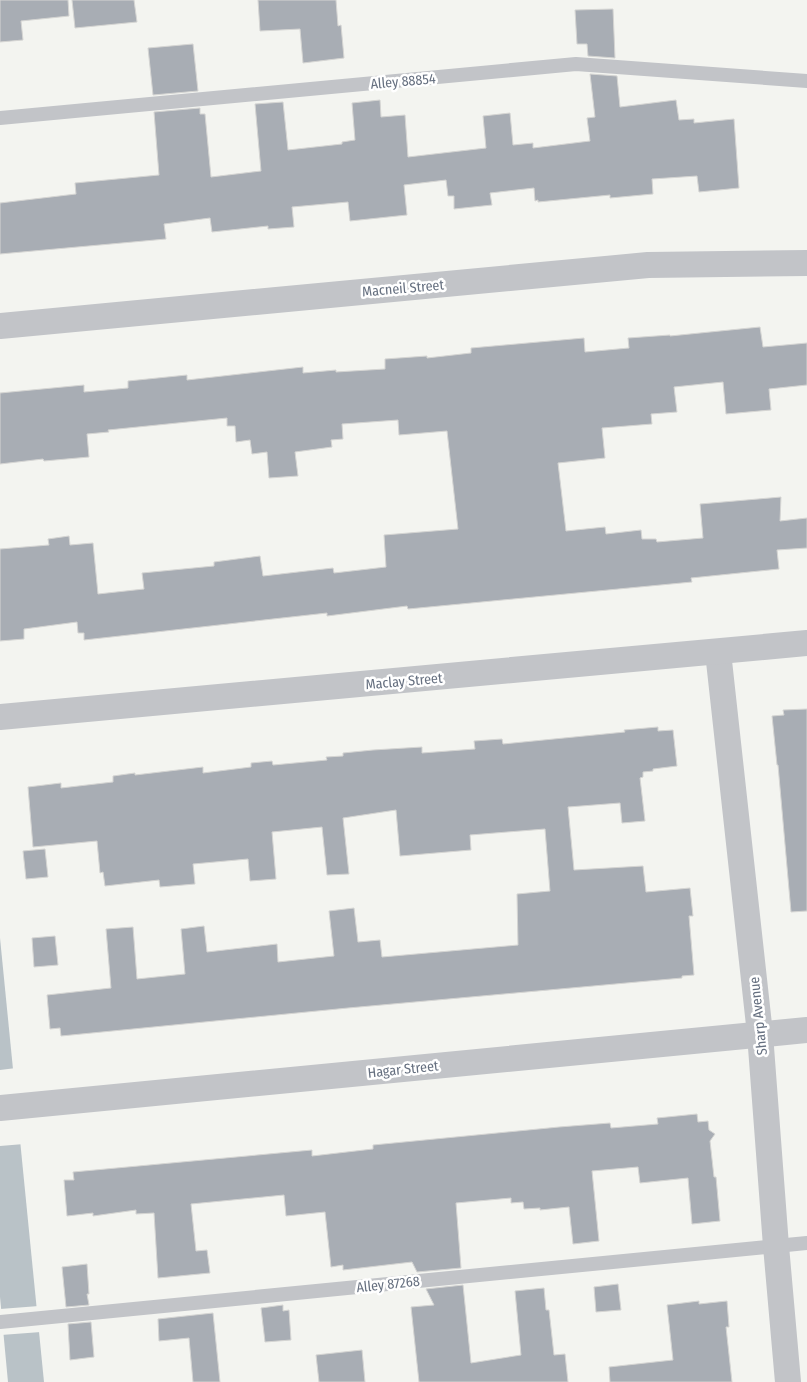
<svg xmlns="http://www.w3.org/2000/svg" width="807" height="1382" font-family="'Fira Sans Condensed',sans-serif">
	<style>
		.water { fill: #b9c2c7 }
		.pier { fill: #f3f4f0 }
		.building { fill: #a8adb4; stroke: #d5d5d3 }
		.lines { fill: none; stroke-linecap: round; stroke-linejoin: round }
		.lane { stroke: #c2c4c8; stroke-width: 14 }
		.street { stroke: #c2c4c8; stroke-width: 26 }
		.labels { text-anchor: middle; stroke-width: 5; stroke-linejoin: round; paint-order: stroke }
		.street-label { font-size: 14px; fill: #656f7f; stroke: #fff }
	</style>
	<rect width="100%" height="100%" fill="#f3f4f0"/>
	<path class="water" d="M0 938 44 1382H8L0 1297Z"/>
	<g class="pier">
		<path d="M16 1068 24 1144 0 1146V1070Z"/>
		<path d="M39 1306 41 1332 1 1335 0 1309Z"/>
	</g>
	<g class="building">
		<path d="M0 0H68L69 16 21 21 23 40 0 42Z"/>
		<path d="M72 0H134L137 22 75 28Z"/>
		<path d="M258 0H336L338 26 341 25 344 58 303 63 300 29 260 31Z"/>
		<path d="M613 9 615 58 588 56 587 44H577L575 10Z"/>
		<path d="M193 44 198 91 153 95 148 48Z"/>
		<path d="M590 74 617 76 620 107 676 100 679 120 694 119V123L734 119 739 188 699 192 697 176 652 179 653 194 610 198V195L538 202V200L535 201 534 188 490 193 492 205 454 209V196H448L446 180 404 185 407 215 350 221 348 202 292 207 294 227 268 229V226L212 232 210 218 164 224 166 239 0 254V203L76 194 75 183 159 175 154 112 200 108V114H205L211 177 261 171 255 104 283 102 288 150 342 144V142L355 140 352 103 380 100 381 117 405 115 408 157 486 148 483 116 510 113 513 145 533 143V148L590 141 587 118 595 117Z"/>
		<path d="M760 327 763 347 807 343V385L769 389 771 410 726 414 723 382 674 387 677 412 651 414 652 424 602 428 605 458 558 463 566 531 605 527 606 534 641 530 642 539H656L657 542 703 538 700 504 781 497 780 521 807 518V548L777 550 779 569 691 578 692 582 408 609 407 606 327 616V613L84 640V633H78L77 622 24 629V639L0 641V549L49 545 48 539 69 536 70 545 93 543 98 594 144 589 142 573 214 566V562L260 556 263 576 333 568 334 573 386 567 384 535 458 529 447 431 399 435 398 420 342 424 343 439 331 440 332 447 295 452 298 476 269 478 267 452 252 454 250 440 236 442 235 426H227V418L108 430 109 432 87 434 89 457 44 461 43 459 0 464V393L84 385V392L128 388V381L187 375V380L303 367V373L336 370V372L385 369V359L427 356V358L471 353V348L584 338 585 352 629 348 628 338 670 335V336Z"/>
		<path d="M807 709V911L791 912 778 765H777L772 716 784 715 783 710Z"/>
		<path d="M658 727V731L673 730 677 766 653 769V771L643 772V777L640 778 645 821 622 823 620 803 568 807 574 870 643 866 646 892 690 888 693 916H689L694 975 682 976V978L348 1008 61 1036 60 1028 50 1029 47 995 111 988 106 929 133 927 137 979 185 974 181 929 204 926 207 952 277 944 278 962 334 956 329 911 354 908 358 942 380 940 382 957 518 945 517 894 550 891 545 829 470 835 471 850 400 856 396 810 343 818 349 874 327 875 322 827 272 832 276 879 250 881 248 859 193 864 195 884 160 887 159 880 105 886 103 872 100 873 97 841 33 847 28 787 61 783V788L113 782V776L135 773V775L203 767V773L251 767V763L272 761 273 765 327 760 326 757 343 756V753L373 750 422 747V753L475 749 474 741 502 739 503 744 625 732 624 730Z"/>
		<path d="M45 849 48 877 26 879 23 851Z"/>
		<path d="M55 936 58 965 34 967 32 938Z"/>
		<path d="M697 1114 698 1122 708 1121 709 1130 715 1134 710 1141 714 1177H716L720 1221 692 1224 688 1178 640 1183 638 1167 592 1171 599 1241 573 1244 569 1207 540 1210V1208L524 1209 523 1202 511 1203V1198L456 1203 461 1268 417 1272 412 1262 343 1270V1265L331 1267 325 1212 286 1216 284 1195 191 1204 196 1251 207 1250 210 1273 158 1278 154 1213 136 1214V1210L93 1216V1213L67 1216 64 1180H74L73 1172 312 1150V1156L373 1149V1145L559 1127 610 1123 611 1128 658 1124 657 1118Z"/>
		<path d="M87 1264 89 1294H87L89 1305 66 1307 62 1267Z"/>
		<path d="M618 1284 621 1310 596 1312 594 1287Z"/>
		<path d="M463 1285 471 1363 521 1355 515 1291 544 1288 546 1310H549L554 1355 565 1354 568 1382H419L411 1307 434 1305 426 1289Z"/>
		<path d="M699 1301V1304L727 1301 729 1327H726L732 1382H610L609 1367 673 1360 667 1305Z"/>
		<path d="M283 1305V1311L289 1310 291 1340 265 1342 261 1308Z"/>
		<path d="M213 1313 220 1382H193L189 1338 159 1341 158 1319Z"/>
		<path d="M91 1322 94 1357 70 1360 68 1324Z"/>
		<path d="M362 1350 365 1382H319L316 1355Z"/>
	</g>
	<g class="lines">
		<g class="lane">
			<path d="M0 118 576 64 807 81"/>
			<path d="M0 1322 807 1243"/>
		</g>
		<g class="street">
			<path d="M0 326 648 265 807 263"/>
			<path d="M718 652 760 1034 776 1246 788 1382"/>
			<path d="M0 717 807 643"/>
			<path d="M0 1108 807 1030"/>
		</g>
	</g>
	<g class="labels">
		<g class="street-label">
			<text transform="translate(403 81) rotate(-5)" y="5">Alley 88854</text>
			<text transform="translate(403 288) rotate(-5)" y="5">Macneil Street</text>
			<text transform="translate(404 681) rotate(-5)" y="5">Maclay Street</text>
			<text transform="translate(758 1016) rotate(-96)" y="5">Sharp Avenue</text>
			<text transform="translate(403 1069) rotate(-6)" y="5">Hagar Street</text>
			<text transform="translate(388 1284) rotate(-6)" y="5">Alley 87268</text>
		</g>
	</g>
</svg>
